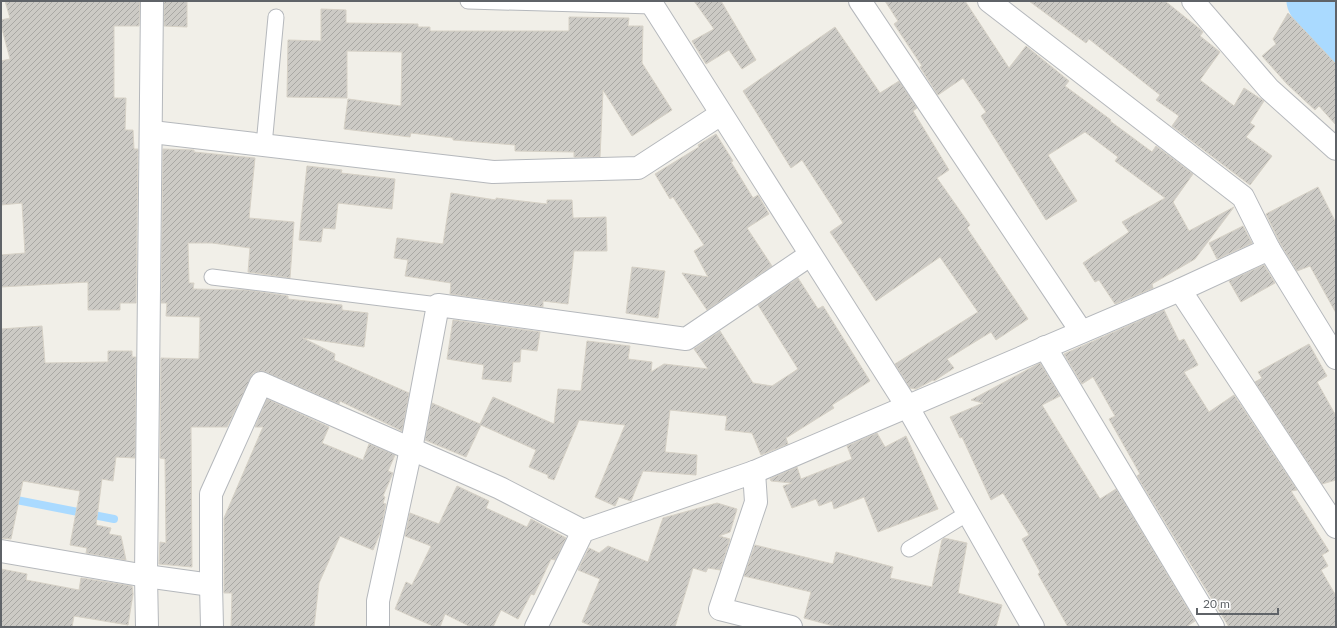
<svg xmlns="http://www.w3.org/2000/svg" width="1337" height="628" font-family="Lato,sans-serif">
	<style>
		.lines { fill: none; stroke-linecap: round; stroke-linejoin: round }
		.stream { stroke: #aadaff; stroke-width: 8 }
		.river { stroke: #aadaff; stroke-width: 49 }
		.building { fill: url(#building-hatch); stroke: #d6d1c6 }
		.service-casing { stroke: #b5b8bc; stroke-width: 17 }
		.minor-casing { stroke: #b5b8bc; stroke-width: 24 }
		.service { stroke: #fff; stroke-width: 15 }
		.minor { stroke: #fff; stroke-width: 22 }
	</style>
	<defs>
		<pattern id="building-hatch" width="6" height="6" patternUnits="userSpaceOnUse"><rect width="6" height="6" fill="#cccac5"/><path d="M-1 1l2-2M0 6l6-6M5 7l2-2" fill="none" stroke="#a9a8a4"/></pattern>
	</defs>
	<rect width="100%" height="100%" fill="#f1efe8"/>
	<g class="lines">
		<path class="stream" d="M1 497 114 519"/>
		<path class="river" d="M1311 1 1336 43"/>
	</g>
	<g class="building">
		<path d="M5 1H140L139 26H114V98H126L125 130H133L134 149H138L136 303H120V310H88V282L1 287V255L25 253 22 203 1 205V61L10 59 1 25V20L10 18Z"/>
		<path d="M164 1H187V27L164 26Z"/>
		<path d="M694 1H721L756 60 742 69 729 50 706 64 692 41 714 29Z"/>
		<path d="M885 1H965L1009 68 1026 46 1069 81 1065 86 1111 120 1110 121 1152 152 1156 146 1193 174 1173 202 1189 231 1234 207 1195 259 1152 284 1153 288 1115 304 1099 280 1095 282 1083 263 1129 232 1122 222 1165 198 1115 161 1118 157 1085 132 1048 155 1077 201 1046 220 981 116 986 112 963 78 938 95 920 67 922 66 894 24 898 21Z"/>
		<path d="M1029 1H1165L1201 30 1203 32 1200 36 1220 52 1200 80 1234 106 1244 88 1264 101 1250 123 1255 126 1246 137 1272 156 1250 185 1172 126 1179 116 1156 100 1160 95 1089 39 1086 43Z"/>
		<path d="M321 9 346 10V23L418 24V27H430V31H569V17L629 18 628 26H643L642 63 672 110 632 136 603 90 600 157H574V152L515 151V145L453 140V138L411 133 410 137 344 129 348 99 401 106 402 52 347 51V98L287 97 288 40 321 41Z"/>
		<path d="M1288 13 1336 64V125L1319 106 1315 110 1287 84 1262 56 1276 44 1273 39Z"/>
		<path d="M835 27 880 93 899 81 917 108 913 111 949 170 937 178 970 225 967 228 1028 319 996 340 991 332 947 359 954 368 934 381 933 380 916 389 910 388 895 364 978 312 940 257 876 301 830 232 843 223 802 160 791 168 743 91Z"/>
		<path d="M716 134 733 161 731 162 753 198 758 195 769 214 747 228 772 266 707 310 682 273 708 277 694 251 704 245 673 197 670 199 655 174 699 147 698 145Z"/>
		<path d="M163 149 194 150V152L255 158 249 218 294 222 290 278 248 272 250 248 212 243H188L189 283H194L193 289 247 290 288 296V299L342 305V310L368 313 364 347 303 338 335 354 334 360 409 393 402 431 340 401 339 404 266 372 259 371 253 373 227 427H191L192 567 159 564 160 542 166 543 165 459 160 458 161 358 199 359 200 317 166 316 167 303H161Z"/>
		<path d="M307 166 342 170 341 173 395 179 392 209 338 203 335 229 323 228 321 242 299 240Z"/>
		<path d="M1318 187 1336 223V313L1310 266 1297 271 1280 243 1266 214Z"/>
		<path d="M451 193 496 200V198L547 204V200H572L573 218 606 217 607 251H574L568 304 543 301V307L450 294 451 283 405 276 408 260 394 258 397 238 443 244Z"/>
		<path d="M1243 226 1252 243 1217 259 1209 243Z"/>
		<path d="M1264 265 1275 283 1241 302 1229 281Z"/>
		<path d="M632 267 665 271 658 318 626 313Z"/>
		<path d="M798 278 818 309 823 306 870 381 832 405 834 408 786 438 788 444 761 455 752 433 725 430 727 416 670 410 665 452 697 455 696 475 643 471 631 501 619 497 615 506 595 497 625 425 579 420 554 480 548 478V475L529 467 536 450 481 425 466 457 425 440 432 403 480 424 493 397 554 424 558 389 581 391 587 341 630 346 628 359 652 362 651 372 664 364 708 369 694 349 720 331 753 383 772 386 798 369 758 305Z"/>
		<path d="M1164 310 1179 341 1184 339 1198 365 1184 372 1209 412 1234 395 1297 490 1291 491 1329 551 1322 555 1328 566 1321 570 1336 596V627H1229L1137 476 1140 474 1109 419 1115 416 1093 377 1082 384 1064 354Z"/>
		<path d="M453 320 540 332 537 351 521 349 520 362H513L511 382 482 379 484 365 447 359Z"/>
		<path d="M42 326 45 363 108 362V351H132V357H136L135 458 116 457 113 481 102 479 96 525 111 528 109 534 121 536 126 560 86 553 87 548 70 545 80 491 23 481 11 539 1 538V329Z"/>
		<path d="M1309 344 1327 376 1317 382 1336 416V480L1322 484 1255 382 1262 378 1258 372Z"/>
		<path d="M1040 363 1060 396 1042 405 1100 499 1116 489 1195 621 1186 627H1068L1038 574 1040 572 1022 539 1029 535 1003 493 991 500 962 437 960 438 950 417 983 403 971 400Z"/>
		<path d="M267 399 329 427 322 443 363 460 369 444 395 455 388 471 393 473 383 496 385 497 383 503 386 504 380 533 373 550 340 536 319 583 314 627H231L232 593H224V518L263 427H255Z"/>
		<path d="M877 433 885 447 906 436 938 509 878 532 864 497 834 509 832 501 819 506 816 499 792 508 783 486 792 483 771 481 770 479 797 467 801 479 852 459 847 446Z"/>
		<path d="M457 486 489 501 486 508 527 527 531 519 566 538 555 560 551 559 534 595 531 594 518 619 501 610 493 627H471L445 614 440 627H435L395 609 406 582 412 585 431 546 405 536 410 513 439 524Z"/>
		<path d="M717 503 737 509 730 532 719 536 730 539 720 570 708 568 706 572 693 568 675 627H594L582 622 600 579 578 570 589 548 599 553 608 546 648 562 663 518Z"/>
		<path d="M944 538 967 543 958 593 1002 605 996 627H837L804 618 811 592 744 576 755 545 833 564 836 552 893 567 890 578 932 587 942 540Z"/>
		<path d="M1 569 27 574 26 580 79 590 81 578 132 586 133 594 128 625 74 616 72 627H1Z"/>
	</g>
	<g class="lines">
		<g class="service-casing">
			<g id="service">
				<path d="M468 1 653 6"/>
				<path d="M264 145 276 17"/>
				<path d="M212 277 438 305"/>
				<path d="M909 549 968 513"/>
			</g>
		</g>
		<g class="minor-casing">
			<g id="minor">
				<path d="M650 1 907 406 1033 627"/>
				<path d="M860 1 1081 331"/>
				<path d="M989 1 1243 197 1269 249"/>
				<path d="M1193 1 1269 89 1336 149"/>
				<path d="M152 132 493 172 638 168 721 114"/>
				<path d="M1180 290 1336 527"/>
				<path d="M1045 347 1213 627"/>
				<path d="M754 472 756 502 720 609 791 627"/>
				<path d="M1 551 146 576 211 585V494L261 383 500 488 583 531"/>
				<path d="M211 585 212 627"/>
				<path d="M147 627 146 576 152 1"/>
				<path d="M378 627V601L411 449 438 305 686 339 810 255"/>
				<path d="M536 627 583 531 754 472 1180 290 1269 249 1336 358"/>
			</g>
		</g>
		<use href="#service" class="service"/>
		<use href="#minor" class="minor"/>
	</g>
	<rect width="1337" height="628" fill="none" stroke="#5f6368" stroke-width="4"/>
	<path d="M1197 608v6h81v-6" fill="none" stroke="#5f6368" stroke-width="2"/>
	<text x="1203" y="608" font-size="12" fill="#5f6368" stroke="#ffffff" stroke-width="3" paint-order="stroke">20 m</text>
</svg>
